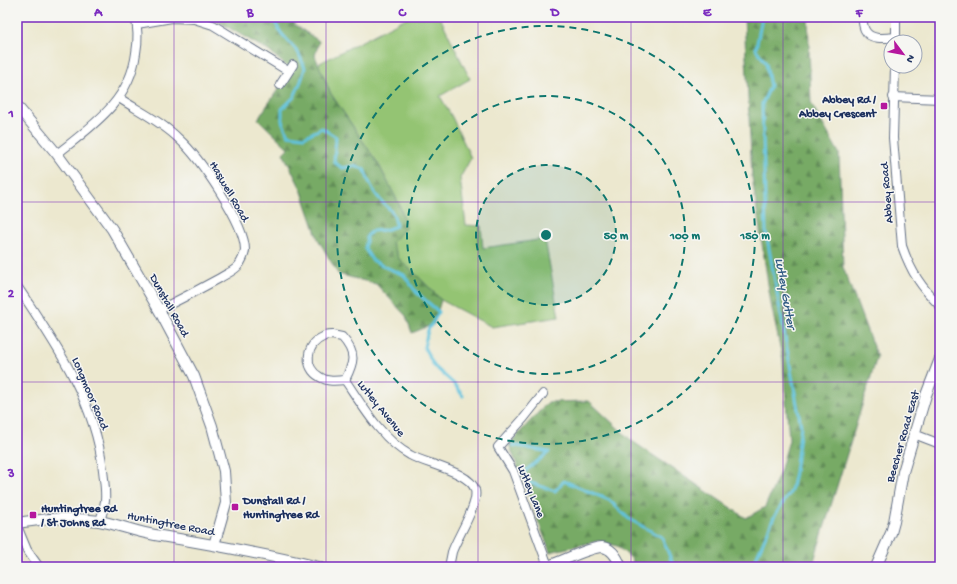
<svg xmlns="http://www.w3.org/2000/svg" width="957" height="584" font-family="'Gochi Hand',sans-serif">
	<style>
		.grass { fill: #94c473; stroke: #587a68 }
		.forest { fill: url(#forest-firs); stroke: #496c62 }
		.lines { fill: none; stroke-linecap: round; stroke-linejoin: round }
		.stream { stroke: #60c3de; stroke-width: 3 }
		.minor-casing { stroke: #647086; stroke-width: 10 }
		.tertiary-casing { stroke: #647086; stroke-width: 12 }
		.minor { stroke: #fff; stroke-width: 8 }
		.tertiary { stroke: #fff; stroke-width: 10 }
		.grid { fill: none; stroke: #7b2cbf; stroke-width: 1; stroke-opacity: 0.55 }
		.ring { fill: none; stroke: #0f766e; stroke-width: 2; stroke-dasharray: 7 5 }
		.poi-dot { fill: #b5179e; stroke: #f6f6f2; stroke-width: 1.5 }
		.labels { text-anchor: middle; stroke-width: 3; stroke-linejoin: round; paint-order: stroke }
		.poi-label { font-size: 12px; font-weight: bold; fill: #1b2f5e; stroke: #f6f6f2; text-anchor: start }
		.street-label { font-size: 12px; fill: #1b2f5e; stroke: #f6f6f2 }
		.water-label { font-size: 13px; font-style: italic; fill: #305b84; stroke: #f6f6f2 }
		.centre { fill: #0f766e; stroke: #f6f6f2; stroke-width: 2 }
		.ring-label { font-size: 12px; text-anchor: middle; font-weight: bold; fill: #0f766e; stroke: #f6f6f2; stroke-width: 3; stroke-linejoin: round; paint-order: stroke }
		.neatline { fill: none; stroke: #7b2cbf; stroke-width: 1.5 }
		.grid-label { font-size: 13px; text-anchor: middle; font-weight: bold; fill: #7b2cbf }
	</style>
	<defs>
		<pattern id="forest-firs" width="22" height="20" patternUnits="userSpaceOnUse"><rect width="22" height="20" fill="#77aa65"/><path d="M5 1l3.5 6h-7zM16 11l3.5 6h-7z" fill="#618b56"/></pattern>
	</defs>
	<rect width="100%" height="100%" fill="#f6f6f2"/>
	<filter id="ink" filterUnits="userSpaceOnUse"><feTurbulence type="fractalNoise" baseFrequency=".025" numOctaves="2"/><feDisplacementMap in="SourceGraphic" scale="8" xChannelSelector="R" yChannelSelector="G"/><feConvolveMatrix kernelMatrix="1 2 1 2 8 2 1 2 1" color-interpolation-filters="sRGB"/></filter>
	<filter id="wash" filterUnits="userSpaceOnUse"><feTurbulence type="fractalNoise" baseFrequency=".012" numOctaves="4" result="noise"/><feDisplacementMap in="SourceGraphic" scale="16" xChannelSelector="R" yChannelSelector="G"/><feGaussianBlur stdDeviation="0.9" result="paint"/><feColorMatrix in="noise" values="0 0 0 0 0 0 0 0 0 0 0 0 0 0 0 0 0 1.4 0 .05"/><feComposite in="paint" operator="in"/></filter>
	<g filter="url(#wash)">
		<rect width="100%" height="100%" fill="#ece8cf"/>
		<path class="grass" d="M408 17H440L470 79 440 96 452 117 471 158 460 178 466 225 481 226 483 248 545 239 559 317 492 327 441 300 419 277 399 259 392 243 400 206 379 165 331 94 318 64Z"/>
		<g class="forest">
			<path d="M207 17H291L295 25 319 41 315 56 331 94 379 165 400 206 406 227 392 243 399 259 419 277 441 300 434 324 412 333 406 316 376 284 338 274 318 239 301 189 283 153 288 148 258 119 291 70 269 51 219 22Z"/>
			<path d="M672 17H716L672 21Z"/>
			<path d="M744 17H808L811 103 839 153 843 267 877 357 812 567H634L631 558 617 546 598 541 550 552 509 444 548 402 589 401 632 441 746 518 765 507 780 472 789 440 783 361 771 304 752 177Z"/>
		</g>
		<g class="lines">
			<g class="stream">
				<path d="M272 17 281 33 298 52 305 68 301 81 294 97 282 109V121L288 135 304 137 322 128 336 137 334 162 342 168 354 166 364 169C368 179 371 189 378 197 388 211 394 207 396 226L385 230 372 231 367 236 365 249 372 260 385 267 404 275 416 292 439 312 428 330 424 347 434 366 454 384 463 396"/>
				<path d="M512 445 549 452 524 472 528 482 555 491 564 481 609 500 629 519 662 537 674 567"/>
				<path d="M752 567 774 517 791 491 795 472 801 426 766 232 762 104 770 87 766 63 756 49 762 17"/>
			</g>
		</g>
	</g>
	<g filter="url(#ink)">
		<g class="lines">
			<g class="minor-casing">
				<g id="minor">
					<path d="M862 17C863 21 863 27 865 30 870 41 887 38 896 37"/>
					<path d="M137 24 172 18 194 19 213 25 288 71"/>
					<path d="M896 41V17"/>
					<path d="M895 66 893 138 902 246C911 272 921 287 940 306"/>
					<path d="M280 85 293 65"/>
					<path d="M893 97 940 99"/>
					<path d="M119 98C139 111 162 122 179 139 199 157 245 223 245 250 245 254 241 263 238 266 234 271 226 274 220 278 200 289 179 300 159 310"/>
					<path d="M57 154C92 126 130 101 136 53 138 42 138 28 135 17"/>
					<path d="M17 286C55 343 95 400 103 470 104 480 106 491 105 501 104 508 102 515 100 521"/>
					<path d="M332 335 342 337C357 354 354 362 345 380 336 381 327 382 320 377 303 368 306 344 323 337 325 335 329 335 332 335Z"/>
					<path d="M345 380C362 405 382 440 410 455 425 464 471 472 475 490 479 504 457 537 452 552 451 557 450 562 449 567"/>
					<path d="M543 394 524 418 498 447 513 471 548 566"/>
					<path d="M914 434 940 444"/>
					<path d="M17 526 27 550 39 567"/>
				</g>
			</g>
			<g class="tertiary-casing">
				<g id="tertiary">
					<path d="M17 106 57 154 112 229 159 310 194 376 212 426 224 471 226 503 214 545"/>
					<path d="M17 523C47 519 68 516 99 521 117 524 136 532 155 535 210 544 264 554 319 567"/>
					<path d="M545 567C559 563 589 547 602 547 612 548 618 559 621 567"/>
					<path d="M876 567 891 533 894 522 903 472 926 395 940 359"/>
				</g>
			</g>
			<use href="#minor" class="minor"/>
			<use href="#tertiary" class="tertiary"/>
		</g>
	</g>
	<path class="grid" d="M174 17V567M326 17V567M478 17V567M631 17V567M783 17V567M17 202H940M17 382H940"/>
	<circle cx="546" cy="235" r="70" fill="#0f766e" fill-opacity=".12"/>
	<g class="ring">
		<circle cx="546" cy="235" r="70"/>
		<circle cx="546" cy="235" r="139"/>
		<circle cx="546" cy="235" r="209"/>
	</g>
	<g class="poi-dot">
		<rect x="880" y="102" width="8" height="8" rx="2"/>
		<rect x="231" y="503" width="8" height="8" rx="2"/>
		<rect x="29" y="511" width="8" height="8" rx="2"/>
	</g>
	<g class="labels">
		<g class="poi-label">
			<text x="876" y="103" text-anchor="end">Abbey Rd /<tspan x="876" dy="14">Abbey Crescent</tspan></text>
			<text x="243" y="504">Dunstall Rd /<tspan x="243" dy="14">Huntingtree Rd</tspan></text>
			<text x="41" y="512">Huntingtree Rd<tspan x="41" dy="14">/ St Johns Rd</tspan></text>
		</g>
		<g class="street-label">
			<text transform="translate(230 191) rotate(60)" y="4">Haswell Road</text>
			<text transform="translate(886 193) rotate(-95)" y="4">Abbey Road</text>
			<text transform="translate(170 305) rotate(61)" y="4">Dunstall Road</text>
			<text transform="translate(91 393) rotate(67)" y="4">Longmoor Road</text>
			<text transform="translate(382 408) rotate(51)" y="4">Lutley Avenue</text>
			<text transform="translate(902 436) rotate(-74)" y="4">Beecher Road East</text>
			<text transform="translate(532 491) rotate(68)" y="4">Lutley Lane</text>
			<text transform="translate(171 523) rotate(11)" y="4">Huntingtree Road</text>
		</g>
		<g class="water-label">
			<text transform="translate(787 293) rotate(80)" y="5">Lutley Gutter</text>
		</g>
	</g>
	<circle cx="546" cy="235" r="6" class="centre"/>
	<g class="ring-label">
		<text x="616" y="239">50 m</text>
		<text x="685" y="239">100 m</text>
		<text x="755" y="239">150 m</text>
	</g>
	<rect width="957" height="584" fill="none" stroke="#f6f6f2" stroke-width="44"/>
	<g transform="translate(903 54) rotate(122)"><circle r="19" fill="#f6f6f2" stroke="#9ea6b7"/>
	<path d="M0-3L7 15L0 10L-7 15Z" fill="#b5179e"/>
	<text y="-6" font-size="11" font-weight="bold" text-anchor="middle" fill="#1b2f5e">N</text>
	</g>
	<rect x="22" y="22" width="913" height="540" class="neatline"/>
	<g class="grid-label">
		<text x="98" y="16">A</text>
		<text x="250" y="16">B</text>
		<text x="402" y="16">C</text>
		<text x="555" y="16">D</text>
		<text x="707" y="16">E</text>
		<text x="859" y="16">F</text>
		<text x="11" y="117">1</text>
		<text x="11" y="297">2</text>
		<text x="11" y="477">3</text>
	</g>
</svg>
